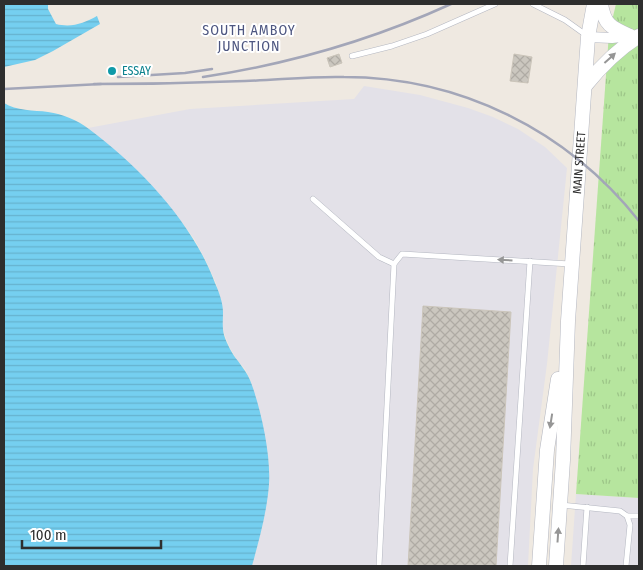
<svg xmlns="http://www.w3.org/2000/svg" width="643" height="570" font-family="'Fira Sans Condensed',sans-serif">
	<style>
		.industrial { fill: #e3e1e8 }
		.grass { fill: url(#grass-tufts) }
		.water { fill: url(#water-rules) }
		.building { fill: url(#building-cross-hatch); stroke: #cbc5ba }
		.lines { fill: none; stroke-linecap: round; stroke-linejoin: round }
		.service-casing { stroke: #b4b7c1; stroke-width: 6 }
		.minor-casing { stroke: #b4b7c1; stroke-width: 11 }
		.secondary-casing { stroke: #b4b7c1; stroke-width: 15 }
		.service { stroke: #fff; stroke-width: 5 }
		.minor { stroke: #fff; stroke-width: 10 }
		.secondary { stroke: #fff; stroke-width: 14 }
		.rail { stroke: #a3a6b8; stroke-width: 2.5 }
		.oneway { fill: #969696 }
		.culture-dot { fill: #0f9aa8; stroke: #fff; stroke-width: 2 }
		.labels { text-anchor: middle; stroke-width: 4; stroke-linejoin: round; paint-order: stroke }
		.culture-label { font-size: 12px; fill: #0d838f; stroke: #fff; text-anchor: start }
		.street-label { font-size: 12px; fill: #2e2e2e; stroke: #fff }
		.neighbourhood-label { font-size: 14px; letter-spacing: 1px; fill: #4d5680; stroke: #fff }
	</style>
	<defs>
		<pattern id="grass-tufts" width="24" height="20" patternUnits="userSpaceOnUse" patternTransform="scale(1.25)"><rect width="24" height="20" fill="#b6e59e"/><path d="M3 7l-1-3M5 7V3M7 7l1-3M15 17l-1-3M17 17v-4M19 17l1-3" fill="none" stroke="#9dc588"/></pattern>
		<pattern id="water-rules" width="6" height="5" patternUnits="userSpaceOnUse" patternTransform="scale(1.25)"><rect width="6" height="5" fill="#75cff0"/><path d="M0 2.5h6" fill="none" stroke="#66b2ce"/></pattern>
		<pattern id="building-cross-hatch" width="8" height="8" patternUnits="userSpaceOnUse" patternTransform="scale(1.25)"><rect width="8" height="8" fill="#cbc7bf"/><path d="M0 0l8 8M0 8l8-8" fill="none" stroke="#afaba4"/></pattern>
	</defs>
	<rect width="100%" height="100%" fill="#efe9e1"/>
	<g class="industrial">
		<path d="M364 86 420 95 468 108 493 117 518 129 545 147 567 168 547 364 533 469 528 566H252L262 527 269 468 267 449 261 418 250 379 245 369 237 360 230 348 224 333 222 325 223 311 216 283 206 261 195 240 181 221 165 201 140 174 117 152 88 128 190 109 354 99Z"/>
		<path d="M576 494 639 498V566H571Z"/>
	</g>
	<path class="grass" d="M616 4H639V498L576 494 609 33Z"/>
	<g class="water">
		<path d="M4 4H48V9L56 24C72 28 84 23 97 16L100 24 53 51 35 60 4 67Z"/>
		<path d="M4 103C16 111 34 110 48 112 63 114 77 120 89 129 140 167 193 223 215 283 219 292 223 303 223 312 223 320 222 327 224 335 227 344 232 354 238 361 243 368 247 373 250 380 261 408 271 455 269 484 267 512 259 540 252 566H4Z"/>
	</g>
	<g class="building">
		<path d="M339 54 342 63 330 67 327 58Z"/>
		<path d="M514 54 532 57 528 83 510 81Z"/>
		<path d="M423 306 511 312 496 566H408Z"/>
	</g>
	<g class="lines">
		<g class="service-casing">
			<g id="service">
				<path d="M533 4 565 20 586 35"/>
				<path d="M352 56 392 46 427 34 495 4"/>
				<path d="M313 199 379 257 394 264"/>
				<path d="M561 505 620 511 627 516 630 525 626 566"/>
				<path d="M627 516H639"/>
				<path d="M379 566 394 264 402 254 570 264"/>
				<path d="M510 566 530 261"/>
				<path d="M583 566 587 507"/>
			</g>
		</g>
		<g class="minor-casing">
			<path id="minor" d="M588 37 612 38 629 36"/>
		</g>
		<g class="secondary-casing">
			<g id="secondary">
				<path d="M601 4C604 25 612 28 630 36"/>
				<path d="M585 86C601 66 617 50 639 36"/>
				<path d="M539 566 547 450 558 379"/>
				<path id="s1" d="M556 566 563 460 568 321 588 37 594 4"/>
			</g>
		</g>
		<use href="#service" class="service"/>
		<use href="#minor" class="minor"/>
		<use href="#secondary" class="secondary"/>
		<g class="rail">
			<path d="M118 77 185 73 212 69"/>
			<path d="M203 77C289 64 372 40 451 4"/>
			<path d="M94 84C144 84 195 83 245 81 278 80 311 76 344 77 460 77 567 130 639 221"/>
			<path d="M4 89 101 84"/>
		</g>
	</g>
	<defs><path id="oneway-solid" d="M-6-.8H1V-3.2L6.5 0L1 3.2V.8H-6Z" transform="scale(1.25)"/></defs>
	<g class="oneway">
		<use href="#oneway-solid" transform="translate(610 58) rotate(-42)"/>
		<use href="#oneway-solid" transform="translate(505 260) rotate(-177)"/>
		<use href="#oneway-solid" transform="translate(551 421) rotate(99)"/>
		<use href="#oneway-solid" transform="translate(558 535) rotate(-86)"/>
	</g>
	<circle class="culture-dot" cx="112" cy="71" r="5"/>
	<g class="labels">
		<g class="culture-label">
			<text x="122" y="75">ESSAY</text>
		</g>
		<g class="street-label">
			<text dy="4" stroke="none"><textPath href="#s1" startOffset="404">MAIN STREET</textPath></text>
		</g>
		<g class="neighbourhood-label">
			<text x="249" y="35">SOUTH AMBOY<tspan x="249" dy="16">JUNCTION</tspan></text>
		</g>
	</g>
	<rect width="643" height="570" fill="none" stroke="#2e2e2e" stroke-width="10"/>
	<path d="M22 540v8h139v-8" fill="none" stroke="#2e2e2e" stroke-width="2.5"/>
	<text x="30" y="540" font-size="15" fill="#2e2e2e" stroke="#ffffff" stroke-width="4" paint-order="stroke">100 m</text>
</svg>
